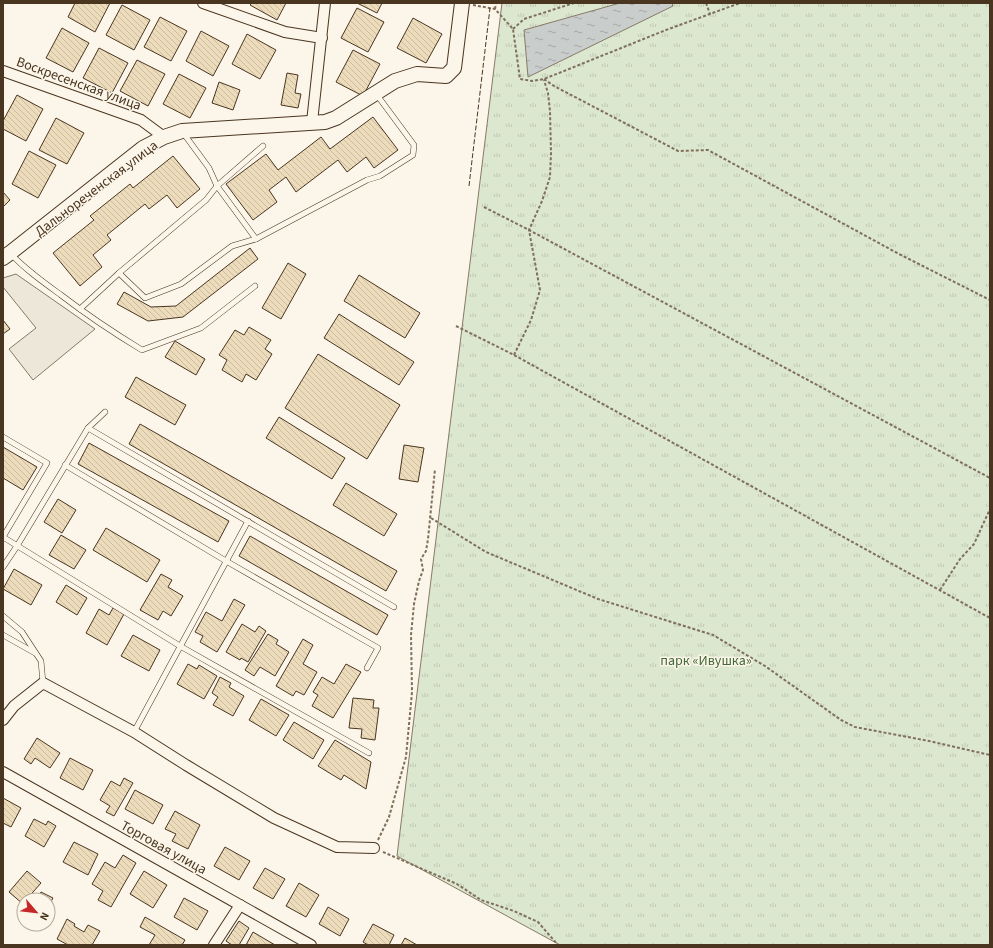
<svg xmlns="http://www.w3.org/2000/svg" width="993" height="948" font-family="'Source Sans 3',sans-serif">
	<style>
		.park { fill: url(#park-tufts); stroke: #887966 }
		.parking { fill: #ede7d9; stroke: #887966 }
		.water { fill: url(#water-ripples); stroke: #887966 }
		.building { fill: url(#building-back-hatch); stroke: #4a3520 }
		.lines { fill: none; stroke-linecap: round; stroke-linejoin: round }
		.lane-casing { stroke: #4a3520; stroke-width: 6 }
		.street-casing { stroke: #4a3520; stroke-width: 12 }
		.secondary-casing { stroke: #4a3520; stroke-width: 16 }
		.path { stroke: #7f6f5c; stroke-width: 2; stroke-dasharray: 3 2; stroke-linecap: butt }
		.lane { stroke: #fbf6e9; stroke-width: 5 }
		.street { stroke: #fbf6e9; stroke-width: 10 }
		.secondary { stroke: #fbf6e9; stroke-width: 14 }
		.fence { stroke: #4a3520; stroke-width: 1; stroke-dasharray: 5 2; stroke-linecap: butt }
		.labels { text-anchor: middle; stroke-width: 3; stroke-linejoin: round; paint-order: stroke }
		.street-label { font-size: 14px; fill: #4a3520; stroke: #fbf6e9 }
		.park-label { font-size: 14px; fill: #436837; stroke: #fbf6e9 }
	</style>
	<defs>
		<pattern id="park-tufts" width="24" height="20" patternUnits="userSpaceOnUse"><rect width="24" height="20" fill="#dce7d0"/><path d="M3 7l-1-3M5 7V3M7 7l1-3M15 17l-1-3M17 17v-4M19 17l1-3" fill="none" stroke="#bec7b2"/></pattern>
		<pattern id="water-ripples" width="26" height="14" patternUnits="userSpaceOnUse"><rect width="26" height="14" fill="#c9cecd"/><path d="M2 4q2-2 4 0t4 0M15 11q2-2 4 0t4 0" fill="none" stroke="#a5a8a6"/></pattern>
		<pattern id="building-back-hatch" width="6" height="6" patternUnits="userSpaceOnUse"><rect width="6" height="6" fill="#ecdcbc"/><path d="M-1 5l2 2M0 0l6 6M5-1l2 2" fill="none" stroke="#ccbda1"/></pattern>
	</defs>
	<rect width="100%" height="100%" fill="#fbf6e9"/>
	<path class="park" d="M502 3H990V945H560L397 856Z"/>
	<path class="parking" d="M16 274 95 329 33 380 9 349 36 328 3 287V278Z"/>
	<path class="water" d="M620 3H672L673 6 528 77 524 30Z"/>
	<g class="building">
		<path d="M75 3H110L95 32 68 17Z"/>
		<path d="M252 3H286L277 20 250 5Z"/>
		<path d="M357 3H382L377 13Z"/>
		<path d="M122 5 150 20 134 50 106 35Z"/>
		<path d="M357 8 384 22 368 52 341 38Z"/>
		<path d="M160 17 187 31 171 61 144 47Z"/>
		<path d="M413 18 442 34 426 63 397 48Z"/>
		<path d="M62 28 89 43 73 72 46 58Z"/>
		<path d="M201 31 229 46 213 76 186 61Z"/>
		<path d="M247 34 276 50 260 79 232 64Z"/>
		<path d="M99 48 128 63 112 93 83 78Z"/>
		<path d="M353 50 380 64 363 96 336 82Z"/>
		<path d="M137 60 165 74 148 106 120 91Z"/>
		<path d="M287 73 298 75 295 93 301 94 298 108 281 105Z"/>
		<path d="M179 74 206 88 190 118 163 104Z"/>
		<path d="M219 82 240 90 233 110 212 103Z"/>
		<path d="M17 95 43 109 26 141 3 129V121Z"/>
		<path d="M373 117 398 150 374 168 366 157 347 172 338 160 296 192 286 177 269 190 277 202 253 220 226 184 266 154 278 170 321 137 330 149Z"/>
		<path d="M56 118 84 133 67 164 39 150Z"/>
		<path d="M29 151 56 165 38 198 12 184Z"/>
		<path d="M173 156 200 189 177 208 167 195 149 209 145 204 107 235 111 240 93 255 102 267 80 286 53 253 94 220 90 216 130 184 133 188Z"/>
		<path d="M3 192 10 200 3 207Z"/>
		<path d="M250 248 258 259 183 317 148 321 117 304 124 292 151 307 176 306Z"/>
		<path d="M288 263 306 274 281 319 262 308Z"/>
		<path d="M359 275 420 313 405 338 344 301Z"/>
		<path d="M339 314 414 362 399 385 324 338Z"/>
		<path d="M3 320 10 329 3 334Z"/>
		<path d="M249 327 271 340 265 349 272 354 256 380 246 374 242 382 222 370 227 360 219 355 235 330 244 335Z"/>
		<path d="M175 341 205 359 196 375 165 357Z"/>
		<path d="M318 354 400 405 367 459 285 408Z"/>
		<path d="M136 377 186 405 175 425 125 397Z"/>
		<path d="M279 417 345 458 332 479 266 438Z"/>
		<path d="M140 424 397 571 386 591 129 444Z"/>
		<path d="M89 443 229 521 218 542 78 464Z"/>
		<path d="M404 445 424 448 418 482 399 479Z"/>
		<path d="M3 447 37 467 23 490 3 478Z"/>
		<path d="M346 483 397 514 384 536 333 505Z"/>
		<path d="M58 499 76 510 62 533 44 522Z"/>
		<path d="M106 528 160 560 147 582 93 550Z"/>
		<path d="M61 535 86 550 74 569 49 555Z"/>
		<path d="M250 536 388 615 377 635 239 556Z"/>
		<path d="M14 569 42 585 31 605 3 589Z"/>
		<path d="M161 574 172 580 168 587 183 596 171 616 163 611 158 620 140 610Z"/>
		<path d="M66 585 87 598 77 615 56 602Z"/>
		<path d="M234 599 245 605 217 652 200 642 203 636 195 632 206 612 222 621Z"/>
		<path d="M113 608 124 614 107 645 86 633 99 609 109 615Z"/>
		<path d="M242 624 255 632 259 626 266 631 248 662 241 658 240 660 226 652Z"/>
		<path d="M268 634 278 640 276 644 289 652 275 676 260 667 254 676 245 670Z"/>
		<path d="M133 635 160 650 149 671 121 656Z"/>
		<path d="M303 639 313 645 303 664 317 672 304 695 296 691 293 696 276 686Z"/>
		<path d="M188 664 197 669 199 665 217 676 204 699 177 684Z"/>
		<path d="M346 664 361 672 333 718 312 706 318 695 313 692 322 677 334 684Z"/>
		<path d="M220 677 231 683 229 687 244 696 233 716 213 705 218 697 212 693Z"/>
		<path d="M353 698 374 700 373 708H379L375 740 361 738 362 729 349 728Z"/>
		<path d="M261 699 289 715 276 736 249 720Z"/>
		<path d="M294 722 324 740 313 759 283 740Z"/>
		<path d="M37 738 60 753 50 768 35 758 31 764 24 759Z"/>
		<path d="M335 740 371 762 366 789 344 775 341 780 318 766Z"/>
		<path d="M70 758 93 770 83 790 60 778Z"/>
		<path d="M124 778 133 783 114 816 106 812 110 806 100 800 111 781 120 786Z"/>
		<path d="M135 790 163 805 153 824 125 809Z"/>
		<path d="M3 798 21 808 11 827 3 823Z"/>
		<path d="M175 811 200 825 188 849 172 841 176 834 165 829Z"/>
		<path d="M34 819 46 825 48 821 56 826 44 847 25 836Z"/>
		<path d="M74 842 98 854 88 875 63 862Z"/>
		<path d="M225 847 250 861 239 880 214 866Z"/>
		<path d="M123 855 136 863 111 907 98 900 103 891 92 884 105 862 115 868Z"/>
		<path d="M265 868 285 879 273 899 253 888Z"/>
		<path d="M27 871 41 883 26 900H24L23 904 9 892Z"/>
		<path d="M144 871 167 885 153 908 130 894Z"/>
		<path d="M299 883 319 895 306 917 286 906Z"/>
		<path d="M41 892 53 898 48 907V900H37Z"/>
		<path d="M184 898 208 911 197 930 174 917Z"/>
		<path d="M328 907 349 919 340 936 319 924Z"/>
		<path d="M145 917 185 940 182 945H149L155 935 140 927Z"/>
		<path d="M67 919 75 924 74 926 84 932 88 925 100 931 92 945H68L57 939Z"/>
		<path d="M239 921 249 928 239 945H232L226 941Z"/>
		<path d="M373 924 394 935 389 945H368L363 942Z"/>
		<path d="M253 932 275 945H246Z"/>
		<path d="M405 938 417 945H401Z"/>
	</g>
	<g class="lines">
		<g class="lane-casing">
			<g id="lane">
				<path d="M184 134 209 168 217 186 256 239 367 180 380 176 413 155 414 145 377 95"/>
				<path d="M11 254C26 270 43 282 61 295 87 315 114 333 142 350L201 328 255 286"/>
				<path d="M119 273 145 298 181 284 232 246 256 239"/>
				<path d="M80 309 119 273 206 200 217 186 263 146"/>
				<path d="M88 428 394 607"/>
				<path d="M3 437 47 463 3 537 180 646 369 753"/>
				<path d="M65 465 226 561 378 648 367 668"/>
				<path d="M3 567 17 546 88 428 105 412"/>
				<path d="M3 616 22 632 41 661 43 683"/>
				<path d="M3 635 35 653"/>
				<path d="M134 732 248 521"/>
			</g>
		</g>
		<g class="street-casing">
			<g id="street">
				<path d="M203 3 285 32 322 38"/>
				<path d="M3 71 141 120 164 137"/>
				<path d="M312 122 325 3"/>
				<path d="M3 720 14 706 43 683 134 732 186 765 274 818 337 847 374 848"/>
				<path d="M3 772 311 945"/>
				<path d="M214 945 240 905"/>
			</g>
		</g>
		<g class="secondary-casing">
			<path id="secondary" d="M3 258 10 253 143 148 164 137 182 131 325 122 336 118 395 81 417 74 446 76 454 68 462 3"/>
		</g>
		<g class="path">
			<path d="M706 3 710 14"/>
			<path d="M473 5 495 9 513 29 520 79 532 81 544 79 666 30 740 3"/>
			<path d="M495 9 496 3"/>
			<path d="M513 29 524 19 574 3"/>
			<path d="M544 79 554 86 678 151 708 150 899 254 990 300"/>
			<path d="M484 207 529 230 990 478"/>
			<path d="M456 326 514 355 990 618"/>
			<path d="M514 355 531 320 540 290 529 230 542 201 550 177 551 153 550 111 548 93 544 80"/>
			<path d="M431 518 486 552 598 599 713 635 765 666 841 720 855 727 929 741 990 755"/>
			<path d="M940 590 960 559 974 544 990 509"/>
			<path d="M378 840 389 817 406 757 412 692 411 635 414 604 419 581 423 570 421 559 426 551 428 539 435 469"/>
			<path d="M383 852 457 884 481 900 514 911 538 922 558 945"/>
		</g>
		<use href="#lane" class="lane"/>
		<use href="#street" class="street"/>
		<use href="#secondary" class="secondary"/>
		<path class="fence" d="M469 186 490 8"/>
	</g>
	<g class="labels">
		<g class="street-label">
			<text transform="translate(79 83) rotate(20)" y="5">Воскресенская улица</text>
			<text transform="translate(96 188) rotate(-37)" y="5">Дальнореченская улица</text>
			<text transform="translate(164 847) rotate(29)" y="5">Торговая улица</text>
		</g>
		<g class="park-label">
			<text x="706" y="665">парк «Ивушка»</text>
		</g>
	</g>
	<rect width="993" height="948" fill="none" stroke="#4a3520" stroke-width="8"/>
	<g transform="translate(36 912) rotate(118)"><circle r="19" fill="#fbf6e9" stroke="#b4a999"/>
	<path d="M0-3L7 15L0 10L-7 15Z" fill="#c62828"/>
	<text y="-6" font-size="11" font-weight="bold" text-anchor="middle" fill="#4a3520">N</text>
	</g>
</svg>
